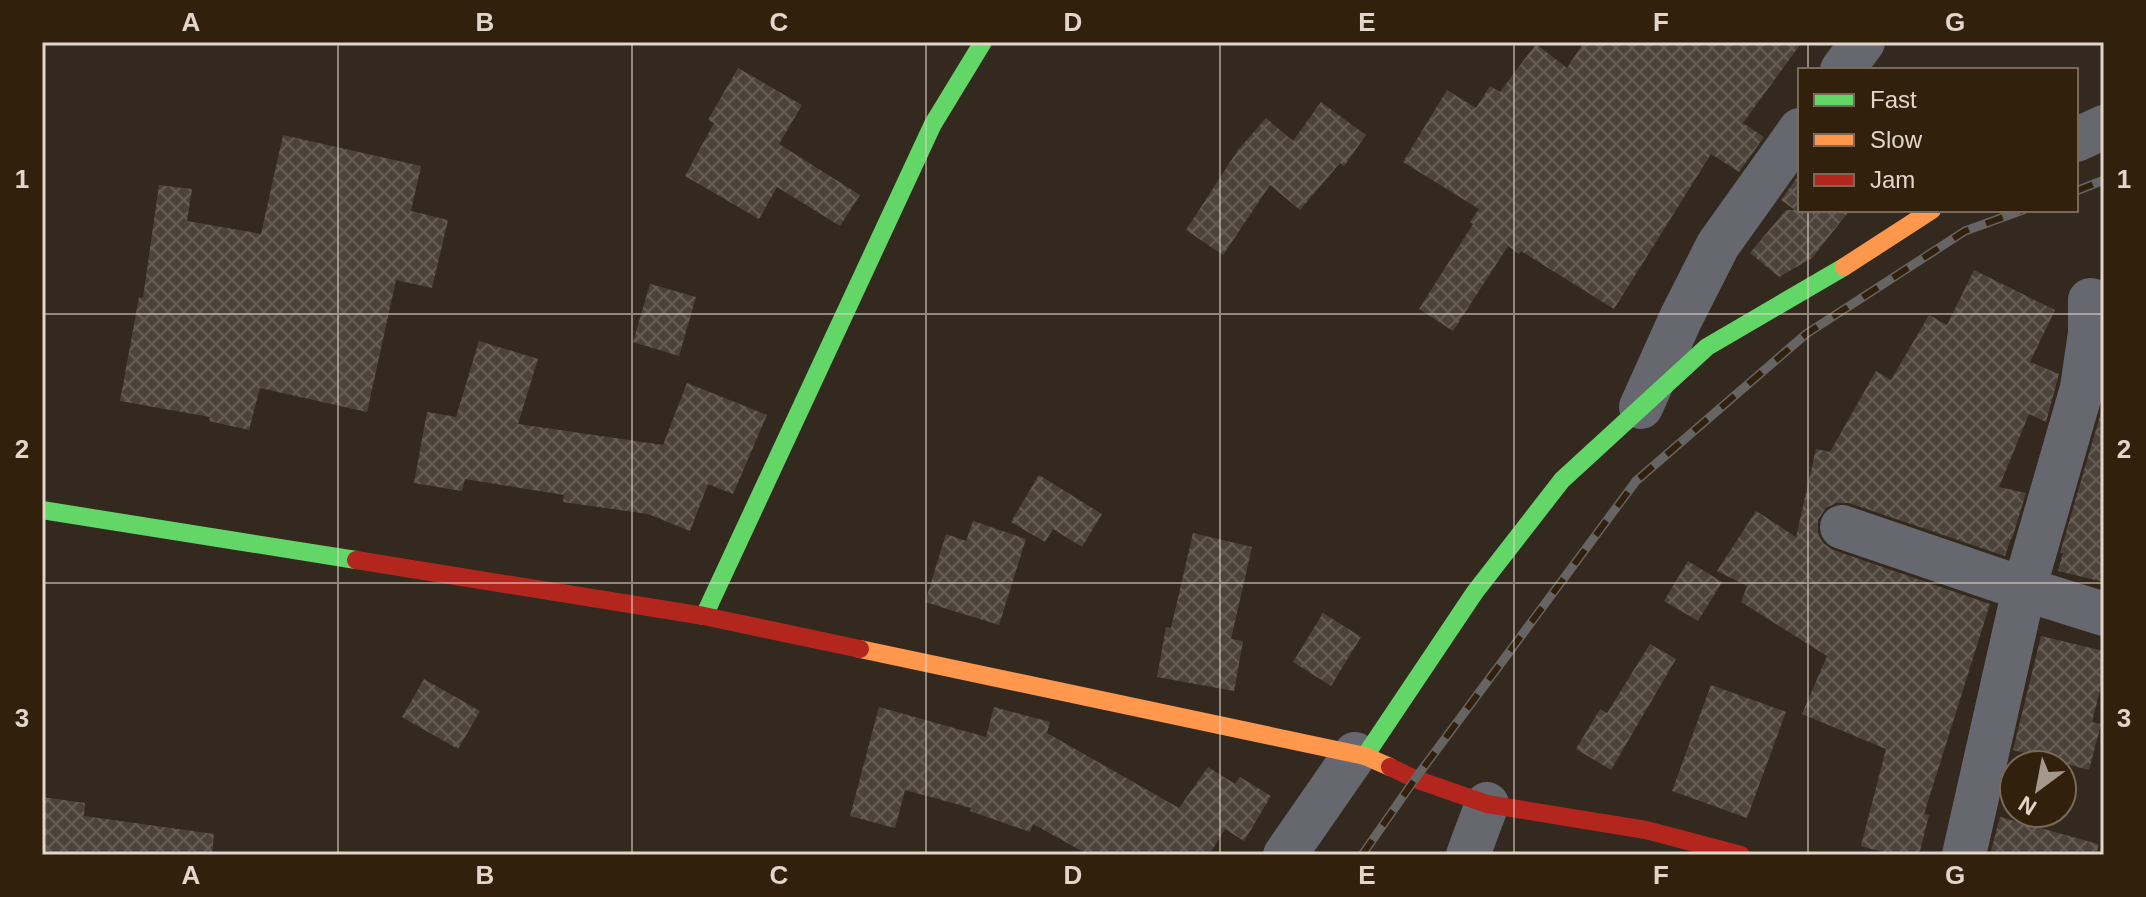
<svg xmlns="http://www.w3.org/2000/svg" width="2146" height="897" font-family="Helvetica,sans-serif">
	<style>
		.building { fill: url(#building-cross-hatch) }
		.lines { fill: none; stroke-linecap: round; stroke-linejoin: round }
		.street { stroke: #676770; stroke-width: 44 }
		.fast { stroke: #63d668; stroke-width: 18 }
		.slow { stroke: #ff974d; stroke-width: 18 }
		.jam { stroke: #b3261e; stroke-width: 18 }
		.rail-casing { stroke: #676464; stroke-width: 9 }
		.rail { stroke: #31200c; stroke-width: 6; stroke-dasharray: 18; stroke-linecap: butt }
		.grid { fill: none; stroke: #e2d6ca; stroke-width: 2; stroke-opacity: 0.55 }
		.neatline { fill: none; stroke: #e2d6ca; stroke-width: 3 }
		.grid-label { font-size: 26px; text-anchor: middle; font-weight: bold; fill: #e2d6ca }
	</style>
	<defs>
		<pattern id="building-cross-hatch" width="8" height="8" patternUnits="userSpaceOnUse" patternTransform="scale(2)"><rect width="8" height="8" fill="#4c433a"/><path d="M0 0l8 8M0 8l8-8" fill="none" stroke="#665d55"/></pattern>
	</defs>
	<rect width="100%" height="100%" fill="#34291e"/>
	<g class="building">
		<path d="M1584 42H1802L1743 123 1764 137 1739 172 1711 154 1614 309 1521 251 1519 254 1508 246 1453 331 1419 309 1473 224 1470 222 1479 209 1403 162 1447 90 1476 108 1490 86 1500 92 1536 44 1567 68Z"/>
		<path d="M738 68 802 105 779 144 860 195 840 226 777 187 759 219 685 176 714 123 708 120Z"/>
		<path d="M1321 102 1366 135 1344 166 1340 163 1300 210 1270 185 1223 255 1186 230 1238 150 1266 118 1293 141Z"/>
		<path d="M283 135 421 166 411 211 448 220 432 288 396 280 367 412 260 388 249 430 209 421 210 417 120 401 139 297 143 298 159 185 192 189 187 221 261 234Z"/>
		<path d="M1800 173V210H1850L1812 258 1779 277 1750 253 1786 210H1795L1781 200Z"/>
		<path d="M1974 270 2055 310 2030 362 2059 374 2046 422 2029 414 1999 487 2026 493 2012 539 2011 538 2005 556 1849 503H1836L1826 508 1818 520V533L1823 543 1833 550 1990 604 1924 814 1929 815 1919 855H1894L1861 846 1886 749 1802 714 1827 656 1741 602 1747 586 1717 571 1756 511 1796 537 1816 449 1830 452 1876 371 1891 380 1929 315 1947 325Z"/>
		<path d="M650 284 696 297 679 356 633 342Z"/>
		<path d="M479 341 538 359 518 424 663 445 687 383 767 415 733 494 708 484 690 531 648 514 563 502 564 495 465 479 462 491 414 483 427 412 456 417Z"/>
		<path d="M2104 402V582L2058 571 2063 553H2060Z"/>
		<path d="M1039 475 1102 514 1082 547 1053 529 1045 542 1011 522Z"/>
		<path d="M973 521 1026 539 999 625 925 602 946 534 966 541Z"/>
		<path d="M1193 533 1252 547 1231 639 1243 641 1234 691 1157 677 1166 627 1171 628Z"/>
		<path d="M1688 561 1722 582 1698 621 1664 601Z"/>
		<path d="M1323 613 1361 637 1331 686 1293 662Z"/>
		<path d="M2041 636 2104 651V674L2092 722 2101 724 2089 770 2013 750Z"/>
		<path d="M1650 644 1676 659 1611 770 1576 749 1600 709 1607 713Z"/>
		<path d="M424 679 480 711 458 749 402 717Z"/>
		<path d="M1711 685 1786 712 1747 818 1672 791Z"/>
		<path d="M879 707 986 737 994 707 1050 722 1047 733 1179 808 1208 767 1235 784 1240 777 1271 796 1244 841 1225 829 1209 855H1089L1033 824 1030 832 970 811 971 808 905 790 895 828 850 816Z"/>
		<path d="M42 797 85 803 84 816 214 834 212 855H42Z"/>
		<path d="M2000 817 2098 844 2097 855H1990Z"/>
	</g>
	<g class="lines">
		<g class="street">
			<path d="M1842 70 1863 42"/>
			<path d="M2076 140 2104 127"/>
			<path d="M1641 407 1681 318 1718 245 1800 130"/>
			<path d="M1842 527 2024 589 2082 388 2090 333V300L2104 303"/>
			<path d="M1285 855 1355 754"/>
			<path d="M1468 855 1487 804"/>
			<path d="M1964 855 2024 589 2104 614"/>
		</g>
		<g class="fast">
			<path d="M42 510 356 560"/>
			<path d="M704 616 933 124 983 42"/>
			<path d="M1365 756 1475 592 1562 480 1707 347 1844 267"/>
		</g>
		<g class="slow">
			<path d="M1844 267 1932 210"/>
			<path d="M860 649 1365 756 1390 767"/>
		</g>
		<g class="jam">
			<path d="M356 560 704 616 860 649"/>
			<path d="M1390 767 1415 779 1487 804 1646 830 1741 855"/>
		</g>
		<g class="rail-casing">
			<g id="rail">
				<path d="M2076 191 2104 180"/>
				<path d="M1362 855 1415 779 1636 481 1806 334 1965 231 2023 210"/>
			</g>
		</g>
		<use href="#rail" class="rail"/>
	</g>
	<path class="grid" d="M338 42V855M632 42V855M926 42V855M1220 42V855M1514 42V855M1808 42V70M1808 210V855M42 314H2104M42 583H2104"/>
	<rect width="2146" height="897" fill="none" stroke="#31200c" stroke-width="88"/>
	<rect x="1798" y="68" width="280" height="144" fill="#31200c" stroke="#786958" stroke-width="2"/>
	<rect x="1814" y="94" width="40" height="12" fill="#63d668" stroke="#786958" stroke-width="2"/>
	<text x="1870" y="108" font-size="24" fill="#e2d6ca">Fast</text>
	<rect x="1814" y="134" width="40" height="12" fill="#ff974d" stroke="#786958" stroke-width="2"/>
	<text x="1870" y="148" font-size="24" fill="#e2d6ca">Slow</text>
	<rect x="1814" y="174" width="40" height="12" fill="#b3261e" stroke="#786958" stroke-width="2"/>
	<text x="1870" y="188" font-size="24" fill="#e2d6ca">Jam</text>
	<g transform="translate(2038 789) rotate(212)"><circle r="38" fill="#31200c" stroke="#786958" stroke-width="2"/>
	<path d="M0-6L14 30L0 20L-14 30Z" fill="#a5998e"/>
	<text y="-12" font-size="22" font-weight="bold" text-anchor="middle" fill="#e2d6ca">N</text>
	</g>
	<rect x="44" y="44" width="2058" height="809" class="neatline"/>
	<g class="grid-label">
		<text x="191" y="31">A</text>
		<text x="485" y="31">B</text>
		<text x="779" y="31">C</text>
		<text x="1073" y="31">D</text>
		<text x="1367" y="31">E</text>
		<text x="1661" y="31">F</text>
		<text x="1955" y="31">G</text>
		<text x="22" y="188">1</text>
		<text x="2124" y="188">1</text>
		<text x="22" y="458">2</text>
		<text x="2124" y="458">2</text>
		<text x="22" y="727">3</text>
		<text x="2124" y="727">3</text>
		<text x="191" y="884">A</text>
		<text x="485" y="884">B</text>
		<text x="779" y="884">C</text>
		<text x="1073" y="884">D</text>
		<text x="1367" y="884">E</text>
		<text x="1661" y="884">F</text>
		<text x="1955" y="884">G</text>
	</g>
</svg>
